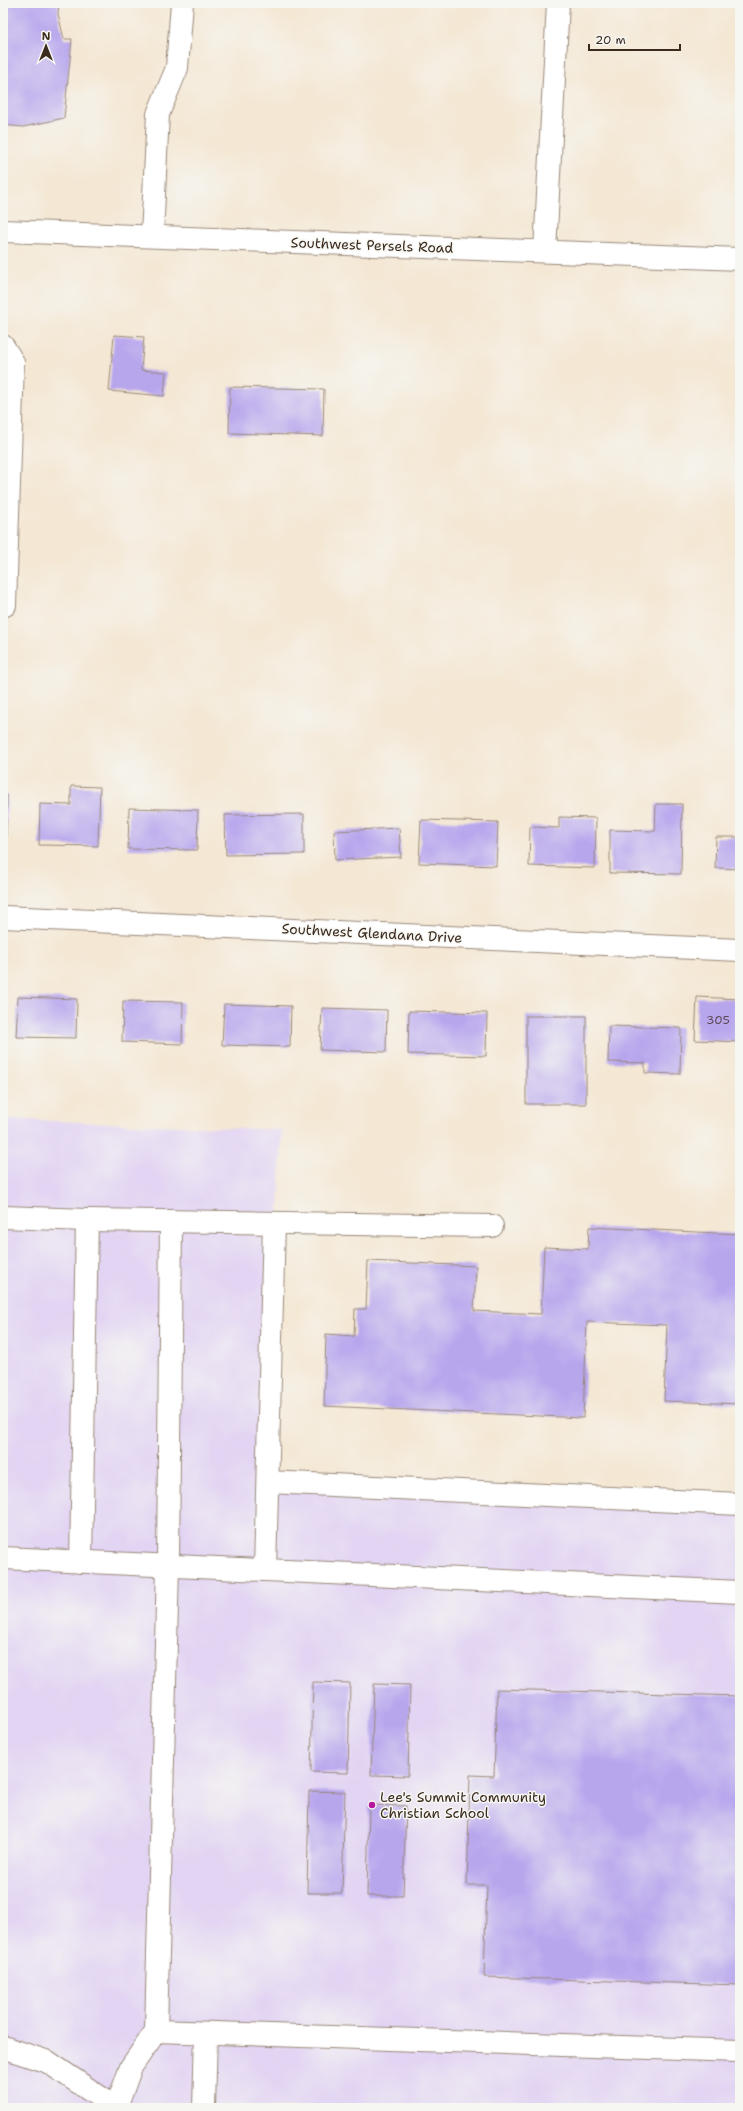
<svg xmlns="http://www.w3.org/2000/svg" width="743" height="2111" font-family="'Shantell Sans',sans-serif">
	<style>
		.built { fill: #e2d4f3 }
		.building { fill: #b8a6ed }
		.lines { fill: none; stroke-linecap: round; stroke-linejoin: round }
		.minor-casing { stroke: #988878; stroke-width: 24 }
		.minor { stroke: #fff; stroke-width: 22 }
		.poi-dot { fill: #b5179e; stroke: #f6f6f2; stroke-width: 1.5 }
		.labels { text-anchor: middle; stroke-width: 3; stroke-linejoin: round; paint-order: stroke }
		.number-label { font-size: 12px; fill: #5a4952 }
		.street-label { font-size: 14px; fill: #3b2a1e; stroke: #f6f6f2 }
		.poi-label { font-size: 14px; fill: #3b2a1e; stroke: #f6f6f2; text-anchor: start }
	</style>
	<rect width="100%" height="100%" fill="#f6f6f2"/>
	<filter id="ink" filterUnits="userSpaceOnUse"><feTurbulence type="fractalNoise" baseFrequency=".025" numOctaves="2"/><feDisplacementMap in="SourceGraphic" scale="8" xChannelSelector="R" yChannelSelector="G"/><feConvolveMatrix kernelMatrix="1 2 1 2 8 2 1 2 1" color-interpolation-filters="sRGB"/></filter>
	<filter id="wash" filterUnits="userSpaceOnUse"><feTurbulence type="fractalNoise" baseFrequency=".012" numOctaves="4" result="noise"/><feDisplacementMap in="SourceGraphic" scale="16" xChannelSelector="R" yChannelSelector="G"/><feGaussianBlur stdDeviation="0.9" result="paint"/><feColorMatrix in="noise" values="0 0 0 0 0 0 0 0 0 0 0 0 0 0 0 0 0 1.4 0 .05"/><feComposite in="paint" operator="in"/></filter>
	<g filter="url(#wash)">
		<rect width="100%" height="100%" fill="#f4e7d3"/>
		<path class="built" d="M3 1119 282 1130 268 1482 740 1502V2108H3Z"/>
		<g id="blocks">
			<g class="building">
				<path d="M3 3H59L58 14 64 39H72L64 118 23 127 3 125Z"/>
				<path d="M114 335 144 337 141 370 166 372 164 396 109 391Z"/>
				<path d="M230 387 324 389 323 436 229 433Z"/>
				<path d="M71 786 100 787 98 846 39 845 40 804 71 805Z"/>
				<path d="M3 795H7L6 839 3 838Z"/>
				<path d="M656 804H682L681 874 610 873V830L655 831Z"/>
				<path d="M129 808 198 810 197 850 128 849Z"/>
				<path d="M304 814V854L226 855 225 815Z"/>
				<path d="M559 817 596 818 595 868 529 866 530 827 559 828Z"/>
				<path d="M421 820 498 822 496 866 419 863Z"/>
				<path d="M399 828 401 857 335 860 334 831Z"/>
				<path d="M716 837H740V869L715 868Z"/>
				<path d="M18 997 77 999 76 1038 16 1037Z"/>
				<path d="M697 997 740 999V1042L695 1040Z"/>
				<path d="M123 1001 183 1002 182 1044 122 1042Z"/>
				<path d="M224 1004 291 1006 290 1047 222 1045Z"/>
				<path d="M322 1008 387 1010 386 1052 320 1050Z"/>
				<path d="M409 1011 487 1013 486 1056 408 1054Z"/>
				<rect x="526" y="1016" width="60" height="88"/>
				<path d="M609 1026 681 1028 680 1074 645 1073V1063L608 1062Z"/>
				<path d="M589 1227 740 1234V1404L664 1401 667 1325 587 1322 583 1418 324 1406 326 1334 354 1336 355 1309H366L368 1261 476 1266 474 1311 541 1314 544 1247 588 1249Z"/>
				<path d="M313 1682 350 1683 348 1773 311 1772Z"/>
				<path d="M374 1684 410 1685 408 1776 371 1775Z"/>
				<path d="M497 1689 740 1696V1985L484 1977 487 1885H467L470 1775 494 1776Z"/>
				<path d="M309 1791 345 1792 342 1893H307Z"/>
				<path d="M369 1805 406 1806 403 1896H367Z"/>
			</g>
		</g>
	</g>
	<g filter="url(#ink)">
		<use href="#blocks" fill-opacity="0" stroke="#988878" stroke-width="1"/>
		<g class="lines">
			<g class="minor-casing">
				<g id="minor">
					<path d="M3 231 740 259"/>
					<path d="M152 236 158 114 177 68 182 3"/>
					<path d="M545 251 558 3"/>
					<path d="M3 346 13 362 5 605 3 606"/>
					<path d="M3 917 740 950"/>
					<path d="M3 1217 87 1220 492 1226"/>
					<path d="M171 1221 168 1566 156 2031 740 2051"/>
					<path d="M268 1482 740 1504"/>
					<path d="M3 1558 740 1592"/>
					<path d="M81 1562 87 1220"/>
					<path d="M265 1570 274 1223"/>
					<path d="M3 2047 48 2062 116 2108"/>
					<path d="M116 2108 131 2067 156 2031"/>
					<path d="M204 2108 206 2033"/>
				</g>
			</g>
			<use href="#minor" class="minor"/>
		</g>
	</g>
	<circle class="poi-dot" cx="372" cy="1805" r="4"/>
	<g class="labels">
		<g class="number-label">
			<text x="718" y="1024">305</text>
		</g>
		<g class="street-label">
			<text transform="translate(372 245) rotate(2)" y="5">Southwest Persels Road</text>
			<text transform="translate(372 933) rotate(3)" y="5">Southwest Glendana Drive</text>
		</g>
		<g class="poi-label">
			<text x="380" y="1802">Lee's Summit Community<tspan x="380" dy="16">Christian School</tspan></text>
		</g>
	</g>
	<rect width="743" height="2111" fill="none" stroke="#f6f6f2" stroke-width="16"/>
	<g transform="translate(46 46)" stroke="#f6f6f2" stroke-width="3" paint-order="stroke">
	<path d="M0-3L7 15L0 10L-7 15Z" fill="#3b2a1e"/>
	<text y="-6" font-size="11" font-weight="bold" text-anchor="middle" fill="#3b2a1e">N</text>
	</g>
	<path d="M589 44v6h91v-6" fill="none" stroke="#3b2a1e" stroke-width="2"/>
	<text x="595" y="44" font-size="12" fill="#3b2a1e" stroke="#f6f6f2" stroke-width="3" paint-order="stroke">20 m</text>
</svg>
